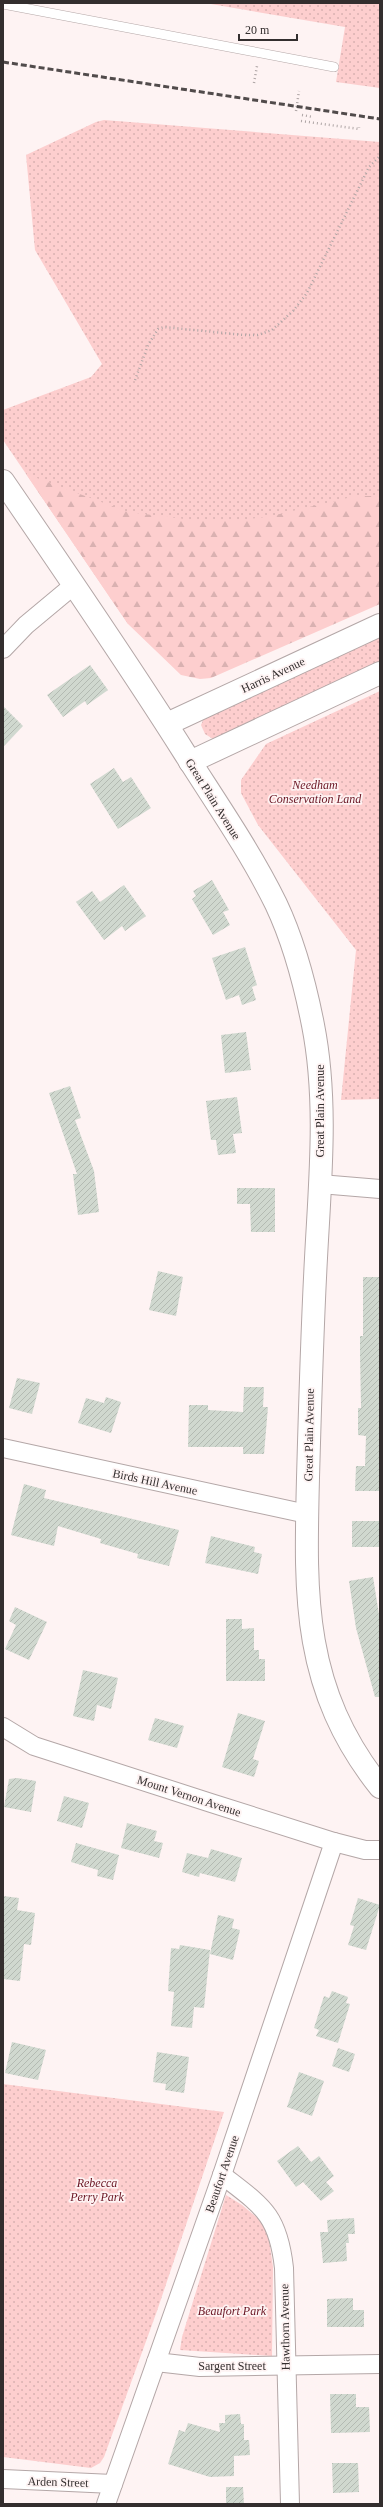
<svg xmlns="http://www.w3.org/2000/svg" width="383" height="2507" font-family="Georgia,serif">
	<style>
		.green { fill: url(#green-dots) }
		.forest { fill: url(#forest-firs) }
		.building { fill: url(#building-hatch) }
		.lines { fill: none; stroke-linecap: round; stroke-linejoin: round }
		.lane-casing { stroke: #b4a7a7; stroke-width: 10 }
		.street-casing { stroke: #b4a7a7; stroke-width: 20 }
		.secondary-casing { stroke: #b4a7a7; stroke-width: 24 }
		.path { stroke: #aea5a5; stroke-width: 2.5; stroke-dasharray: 1 3; stroke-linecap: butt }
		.lane { stroke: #fff; stroke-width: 9 }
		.street { stroke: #fff; stroke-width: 18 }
		.secondary { stroke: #fff; stroke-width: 22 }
		.rail { stroke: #514b4b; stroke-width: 3; stroke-dasharray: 6 3; stroke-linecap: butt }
		.labels { text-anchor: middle; stroke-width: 3.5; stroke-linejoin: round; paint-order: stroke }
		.street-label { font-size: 12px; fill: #332e2e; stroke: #fef3f3 }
		.park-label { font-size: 12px; font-style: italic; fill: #691422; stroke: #fef3f3 }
	</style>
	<defs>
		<pattern id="green-dots" width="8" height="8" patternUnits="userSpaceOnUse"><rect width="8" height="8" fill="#fdcece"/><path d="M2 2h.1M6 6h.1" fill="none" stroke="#d9b1b1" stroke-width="1.8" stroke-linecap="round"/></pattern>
		<pattern id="forest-firs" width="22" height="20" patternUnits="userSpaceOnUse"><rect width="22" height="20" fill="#fdcece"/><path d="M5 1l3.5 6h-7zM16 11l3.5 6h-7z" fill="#d9b1b1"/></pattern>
		<pattern id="building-hatch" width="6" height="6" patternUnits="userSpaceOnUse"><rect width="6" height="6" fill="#d0d8cf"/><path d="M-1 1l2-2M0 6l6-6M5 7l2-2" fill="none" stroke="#b3bab2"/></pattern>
	</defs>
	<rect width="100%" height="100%" fill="#fef3f3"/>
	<g class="green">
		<path d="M205 3H380V88L336 82 345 27Z"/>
		<path d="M104 120 380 142V541L128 624 3 440V410L91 377 102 364 35 250 26 155 96 122Z"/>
		<path d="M380 635V663L213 739 205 734 201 725 204 718Z"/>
		<path d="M380 691V1099L341 1100 356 950 258 825 241 793V780L266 744Z"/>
		<path d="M3 2084 224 2112 157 2311 104 2457 100 2463 91 2468 3 2457Z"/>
		<path d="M226 2195 242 2205 267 2226 273 2267 272 2356 180 2350 182 2337Z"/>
	</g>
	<path class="forest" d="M26 474 128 512 184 519 238 520 267 517 356 496H380V604L211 678 200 679 181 675 128 624Z"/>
	<g class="building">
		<path d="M90 665 108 690 87 705 85 701 63 717 47 695Z"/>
		<path d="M3 706 23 726 3 747Z"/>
		<path d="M114 768 123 782 131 777 151 808 118 829 90 784Z"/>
		<path d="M212 880 229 910 223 912 230 925 213 935 192 899 196 896 193 891Z"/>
		<path d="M124 885 146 916 125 931 122 926 104 940 76 902 92 891 100 902Z"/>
		<path d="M245 947 257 985 252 987 256 1000 242 1005 239 995 226 1000 212 958Z"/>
		<path d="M246 1032 251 1070 225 1073 221 1035Z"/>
		<path d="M70 1086 81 1118 75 1120 94 1171 99 1212 78 1215 73 1174H77L49 1093Z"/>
		<path d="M237 1097 242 1133 233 1134 236 1153 218 1155 216 1140H211L206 1101Z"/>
		<path d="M237 1188H275V1232H251L250 1204H237Z"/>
		<path d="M158 1271 183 1277 176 1316 149 1310Z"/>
		<path d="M363 1277H380V1491H355L356 1466H365L366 1436 358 1435V1408H361L360 1353V1336H363Z"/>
		<path d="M17 1378 40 1383 32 1414 9 1408Z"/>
		<path d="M244 1387H264L263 1407H268L264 1454H243V1447H188L189 1405H208V1410L243 1412Z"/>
		<path d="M106 1397 121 1402 111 1433 78 1423 86 1398 104 1403Z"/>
		<path d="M24 1484 46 1490 44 1498 179 1530 169 1566 137 1558 138 1554 100 1543 101 1539 58 1526 54 1546 11 1535Z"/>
		<rect x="352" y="1521" width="28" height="26"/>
		<path d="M211 1536 255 1547 254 1552 262 1554 258 1574 205 1563Z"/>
		<path d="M373 1577 380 1621V1697H375L356 1628 349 1581Z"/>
		<path d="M15 1607 47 1622 29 1660 5 1649 16 1625 9 1621Z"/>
		<path d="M226 1619H242V1629L254 1628V1650H259V1659H265V1681H226Z"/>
		<path d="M83 1670 118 1678 111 1709 97 1705 94 1721 73 1716Z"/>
		<path d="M238 1713 265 1721 253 1759 259 1761 254 1777 222 1767Z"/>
		<path d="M155 1718 184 1726 177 1748 148 1740Z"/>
		<path d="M17 1778 36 1781 31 1812 4 1807 9 1779Z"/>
		<path d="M64 1796 89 1803 82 1828 57 1821Z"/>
		<path d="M127 1823 157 1831 154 1841 163 1843 159 1858 121 1848Z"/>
		<path d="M76 1843 119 1855 113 1880 97 1876 98 1870 71 1862Z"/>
		<path d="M211 1849 242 1858 235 1882 200 1873 199 1877 182 1872 187 1853 208 1858Z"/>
		<path d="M3 1896 19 1898 17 1910 35 1913 31 1945 24 1944 20 1981 3 1979Z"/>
		<path d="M358 1898 380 1905 366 1950 348 1945 354 1926 350 1925Z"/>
		<path d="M218 1915 234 1919 232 1928 240 1930 233 1960 210 1954Z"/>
		<path d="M180 1945 210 1950 204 2008 194 2007 192 2028 171 2026 174 1992 168 1991 171 1948 179 1949Z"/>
		<path d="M332 1991 348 1997 346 2003 350 2004 338 2043 316 2036 319 2030 314 2028 324 1996 329 1998Z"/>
		<path d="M12 2042 46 2050 38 2080 5 2073Z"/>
		<path d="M338 2048 355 2054 349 2072 332 2066Z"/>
		<path d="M157 2052 189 2057 184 2093 165 2090 166 2084 153 2082Z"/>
		<path d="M299 2072 324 2081 312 2116 287 2107Z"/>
		<path d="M298 2146 311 2162 319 2156 334 2176 326 2182 334 2191 321 2201 303 2182 296 2187 277 2161Z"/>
		<path d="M354 2218 355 2234H348L349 2243H346L347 2261 323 2263 320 2232H328L327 2220Z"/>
		<path d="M353 2298V2310H364V2327H327V2299Z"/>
		<path d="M330 2394H356V2407H369L370 2432 331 2433Z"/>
		<path d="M240 2414 241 2424H244V2440H249L250 2455 234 2456V2476L210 2477 168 2464 179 2430 185 2432 188 2423 220 2432 219 2423H225V2415Z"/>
		<path d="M332 2463H358L359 2492 333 2493Z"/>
		<path d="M226 2487H243L244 2504H226Z"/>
	</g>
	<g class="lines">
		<g class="lane-casing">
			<path id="lane" d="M3 4 334 67"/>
		</g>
		<g class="street-casing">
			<g id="street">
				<path d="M3 649 26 625 74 585"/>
				<path d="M320 1184 380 1189"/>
				<path d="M3 1448 307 1514"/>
				<path d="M3 1727 34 1746 211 1803 334 1842 365 1850H380"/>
				<path d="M222 2175C262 2206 278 2214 284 2268L290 2504"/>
				<path d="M156 2362 200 2367 380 2364"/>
				<path d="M3 2479 113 2484"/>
				<path d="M106 2504 222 2175 334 1842"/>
			</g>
		</g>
		<g class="secondary-casing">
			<g id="secondary">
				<path d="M3 481C64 570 126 660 184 752 215 801 250 851 276 904 294 942 305 984 313 1025 328 1101 320 1181 316 1258 312 1332 310 1405 308 1478 305 1596 302 1689 380 1787"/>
				<path d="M167 724 380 625"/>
				<path d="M190 762 380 673"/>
			</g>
		</g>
		<g class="path">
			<path d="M254 83 257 66"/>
			<path d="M296 111 299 91"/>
			<path d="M302 115 313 117"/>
			<path d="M301 121 359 129V127"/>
			<path d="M135 380 148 345 158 329 164 327 244 335H258L272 330 293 311 307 293 369 167 380 156"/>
		</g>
		<use href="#lane" class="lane"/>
		<use href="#street" class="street"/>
		<use href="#secondary" class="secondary"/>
		<path class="rail" d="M3 62 380 119"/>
	</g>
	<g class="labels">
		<g class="street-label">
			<text transform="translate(273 675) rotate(-25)" y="4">Harris Avenue</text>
			<text transform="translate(213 799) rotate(58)" y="4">Great Plain Avenue</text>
			<text transform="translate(320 1111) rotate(-90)" y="4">Great Plain Avenue</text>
			<text transform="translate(309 1435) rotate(-89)" y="4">Great Plain Avenue</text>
			<text transform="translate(155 1482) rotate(12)" y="4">Birds Hill Avenue</text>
			<text transform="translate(189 1796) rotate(18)" y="4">Mount Vernon Avenue</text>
			<text transform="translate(222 2174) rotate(-71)" y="4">Beaufort Avenue</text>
			<text transform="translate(285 2327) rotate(-91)" y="4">Hawthorn Avenue</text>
			<text x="232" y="2370">Sargent Street</text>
			<text transform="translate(58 2482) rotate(2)" y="4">Arden Street</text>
		</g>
		<g class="park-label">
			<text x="315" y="789">Needham<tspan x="315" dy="14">Conservation Land</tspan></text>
			<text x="97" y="2187">Rebecca<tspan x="97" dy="14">Perry Park</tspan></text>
			<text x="232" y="2315">Beaufort Park</text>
		</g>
	</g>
	<rect width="383" height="2507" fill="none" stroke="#332e2e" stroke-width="8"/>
	<path d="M239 34v6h58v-6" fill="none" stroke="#332e2e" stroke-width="2"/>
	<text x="245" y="34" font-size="12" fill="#332e2e" stroke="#fef3f3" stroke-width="3" paint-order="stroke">20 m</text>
</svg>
